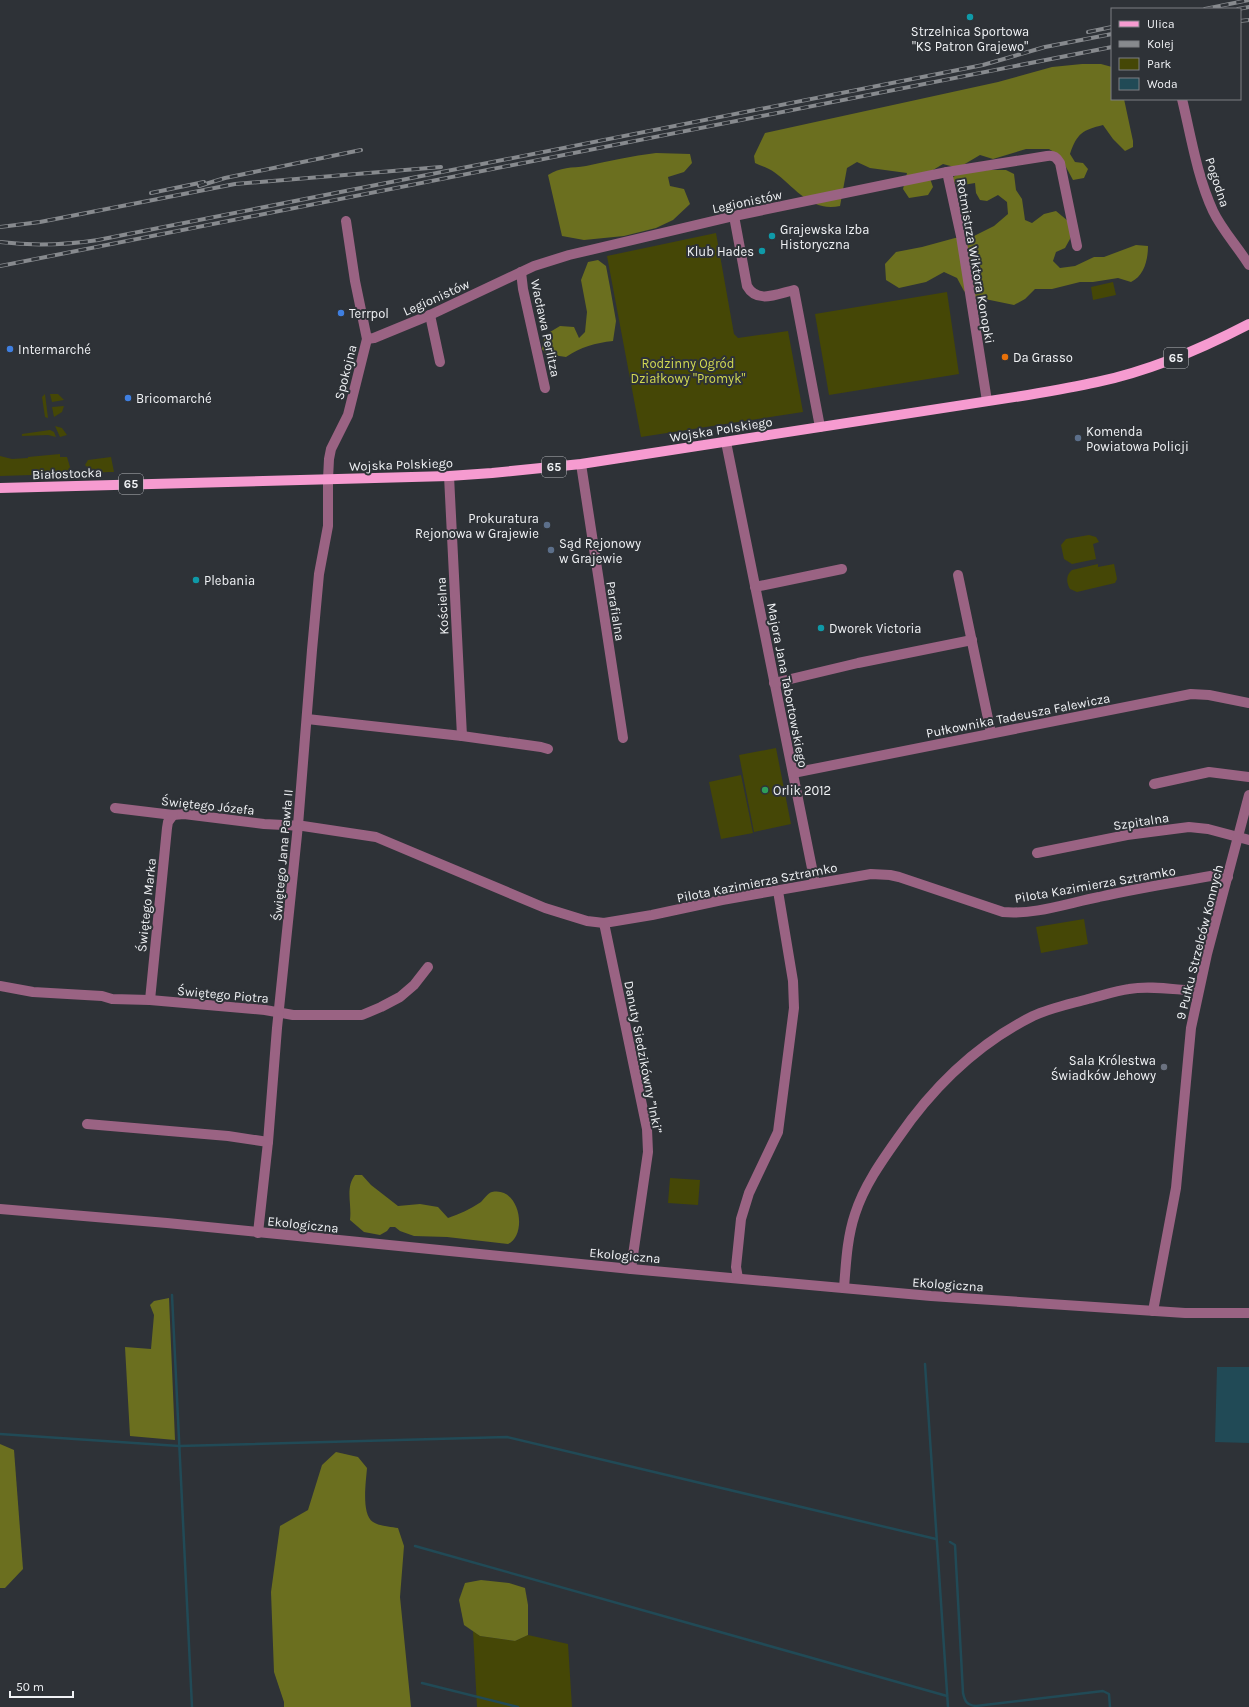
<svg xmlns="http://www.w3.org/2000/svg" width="1249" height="1707" font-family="Karla,sans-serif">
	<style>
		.green { fill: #454706 }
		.forest { fill: #6b6f1f }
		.water { fill: #214a56 }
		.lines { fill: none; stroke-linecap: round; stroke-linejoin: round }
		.stream { stroke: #214a56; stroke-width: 2.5 }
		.minor { stroke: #9a6383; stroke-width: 10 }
		.major { stroke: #f69bd0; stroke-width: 10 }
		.rail-casing { stroke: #878a8e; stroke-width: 4 }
		.rail { stroke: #2e3237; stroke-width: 2.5; stroke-dasharray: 8; stroke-linecap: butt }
		.culture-dot { fill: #0f9aa8; stroke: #2e3237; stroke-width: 1.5 }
		.shop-dot { fill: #3f7fe0; stroke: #2e3237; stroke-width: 1.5 }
		.food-dot { fill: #e8710a; stroke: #2e3237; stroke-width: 1.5 }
		.service-dot { fill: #5c6f8a; stroke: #2e3237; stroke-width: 1.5 }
		.leisure-dot { fill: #2e9e5b; stroke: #2e3237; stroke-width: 1.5 }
		.worship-dot { fill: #6b7280; stroke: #2e3237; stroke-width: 1.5 }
		.labels { text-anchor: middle; stroke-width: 4; stroke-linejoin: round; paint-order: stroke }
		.shield { fill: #2e3237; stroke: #b6b8bc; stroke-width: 1 }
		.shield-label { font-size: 12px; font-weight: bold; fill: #f0f2f5 }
		.poi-label { font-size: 13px; fill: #f0f2f5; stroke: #2e3237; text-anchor: start }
		.street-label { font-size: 13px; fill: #f0f2f5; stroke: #2e3237 }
		.park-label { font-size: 13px; fill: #d2d952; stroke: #2e3237 }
	</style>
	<rect width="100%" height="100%" fill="#2e3237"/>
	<g class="green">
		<path d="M716 233 734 334 738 338 788 331 803 412 641 437 607 256Z"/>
		<path d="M1113 282 1116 295 1093 300 1091 287Z"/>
		<path d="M947 292 959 374 829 395 815 314Z"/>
		<path d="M45 394 48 418 45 417 42 397Z"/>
		<path d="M50 394H58L64 400 52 402Z"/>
		<path d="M64 406 62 412 54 417 52 407Z"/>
		<path d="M55 426 62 428 67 435 60 437Z"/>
		<path d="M50 430 54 432 56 437 48 435 22 436V434Z"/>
		<path d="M60 454V457H67L70 467 67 473 64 474 0 476V456L12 459 28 458V457Z"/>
		<path d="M111 457 114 472C102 472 93 474 85 465L88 460Z"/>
		<path d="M1089 535 1096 537 1099 542 1093 544 1096 559 1072 564 1064 559 1061 545 1066 539Z"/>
		<path d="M1098 564V567L1114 564 1117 579 1115 583 1077 592 1070 589C1066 582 1066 575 1072 570Z"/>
		<path d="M776 748 791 824 754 832 739 755Z"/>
		<path d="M741 775 753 833 721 839 709 782Z"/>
		<path d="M1084 919 1088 944 1041 953 1036 927Z"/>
		<path d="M670 1178 700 1180 698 1205 668 1203Z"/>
		<path d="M473 1631 480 1636 515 1641 528 1635 568 1644 572 1707H477Z"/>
	</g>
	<g class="forest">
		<path d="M1082 64H1101L1112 67V99H1124L1133 141V147L1125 151 1113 139 1103 125C1083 130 1077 133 1070 154L1075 162 1083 163 1088 169 1084 178 1073 180 1060 156 1049 149H1026L993 159 980 155 958 168 943 164 928 173 933 187 928 195 909 198 903 189 907 173 870 168 857 162 847 168 840 206C810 212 796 188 774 172 769 168 761 166 755 163L754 156 765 133 998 82 1052 67Z"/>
		<path d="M656 153 690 154 692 163 684 172 668 177 670 186 684 189 690 204 673 220 656 228 624 236 584 240 562 236 548 175C560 167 572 168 586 166 609 161 632 156 656 153Z"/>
		<path d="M1006 170 1014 174 1016 190 1022 199 1025 220 1032 223 1044 214 1056 211 1068 221 1071 229 1070 239 1065 248 1056 252 1053 261 1060 268 1075 266 1094 257H1104L1136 245 1148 246C1148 260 1144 276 1131 282L1118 278 1093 282H1080L1052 289H1035L1025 299 1014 305 985 299 976 300 964 291 957 278 944 272 926 282 899 288 886 280 885 264 896 252 922 247 955 238 972 237 994 226 1008 214 1007 202 998 195 987 201 980 200 976 193 975 183 957 186 952 178C962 169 992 170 1006 170Z"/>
		<path d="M598 260 606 266 610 287 616 321 613 341C595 343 581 347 566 357L546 354 542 349 545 335 560 326 574 327 579 338 585 332 587 312 581 280 588 262Z"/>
		<path d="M355 1175H362L371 1185 398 1206 420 1204 438 1207 448 1218C460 1214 470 1209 481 1202 484 1199 488 1193 492 1192 520 1186 528 1235 508 1244L447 1237 414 1236 400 1231 395 1227H390L387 1231 380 1235 364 1232 350 1220C352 1204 345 1188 355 1175Z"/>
		<path d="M169 1298 175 1440 130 1436 125 1347 151 1349 154 1315 150 1305 154 1301Z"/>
		<path d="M0 1444 14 1450 23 1569 5 1588H0Z"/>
		<path d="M336 1452 358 1457 367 1468C366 1482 361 1514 373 1522 379 1526 391 1527 398 1528L404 1546 400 1597 411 1707H284V1702L274 1672 271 1592 280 1526 308 1510 322 1465Z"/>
		<path d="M481 1580 509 1583 525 1588 528 1605V1635L515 1641 480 1636 464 1625 459 1600 465 1583Z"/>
	</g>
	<path class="water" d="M1217 1367H1249V1443L1215 1442Z"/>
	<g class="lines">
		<g class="stream">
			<path d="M172 1295 192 1707"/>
			<path d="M925 1364 948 1707"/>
			<path d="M0 1434 179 1446 507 1437 936 1539"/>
			<path d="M950 1542 955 1545 963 1693C965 1702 967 1705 976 1706L1103 1691 1109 1694 1110 1707"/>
			<path d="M415 1546 947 1696"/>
			<path d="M422 1683 518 1707"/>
		</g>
		<g class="minor">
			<path d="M1182 99C1191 136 1197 176 1213 211 1222 230 1238 247 1249 265"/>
			<path d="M947 172 961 236 987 401"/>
			<path d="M734 216 747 286C757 304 777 294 794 290L820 427"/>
			<path d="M521 272 523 289 545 388"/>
			<path d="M430 315 440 362"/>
			<path d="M367 339 374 338 430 315 534 266 569 255 734 216 947 172 1047 156C1054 155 1056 157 1060 163L1077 246"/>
			<path d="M726 442 815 883"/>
			<path d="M581 464 623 738"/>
			<path d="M449 476 462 736"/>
			<path d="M958 575 991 733"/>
			<path d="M755 587 842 569"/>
			<path d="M774 683 858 663 972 640"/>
			<path d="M307 719 462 736 541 747 548 749"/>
			<path d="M793 773 1191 694 1209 695 1249 703"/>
			<path d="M1154 784 1209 772 1249 777"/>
			<path d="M115 808 173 815 184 814 264 824 303 826 376 837 545 908 587 921 604 923 652 915 722 900 871 874 890 875 899 877 1003 912C1035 915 1068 903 1099 897 1138 888 1177 882 1217 875L1228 877"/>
			<path d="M1037 853 1127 835 1189 827 1208 829 1249 840"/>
			<path d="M604 923 647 1129 648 1152 631 1269"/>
			<path d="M0 986 33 992 102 996 112 999 150 1000 265 1010 293 1015H362L381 1007 400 997 414 985 428 967"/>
			<path d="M150 1000 167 828 168 822 173 815"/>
			<path d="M87 1124 228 1136 268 1142"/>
			<path d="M0 1209 167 1223 631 1269 931 1296 1185 1313H1249"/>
			<path d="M258 1233 268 1142 277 1028 298 825 312 650 319 574 328 526V479L329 459 331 449 348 415 367 339 355 281 346 221"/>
			<path d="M738 1278 736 1267 741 1219 749 1193 778 1132 794 1008 793 981 778 891"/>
			<path d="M844 1288C846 1263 847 1238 855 1214 864 1186 881 1162 898 1138 933 1087 977 1044 1033 1016 1050 1008 1070 1004 1088 999 1101 996 1115 991 1129 989 1151 985 1176 990 1198 991"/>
			<path d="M1153 1311 1176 1188 1191 1028 1207 954 1249 795"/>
		</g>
		<path class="major" d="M0 488 449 476 492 473 581 464 1028 395C1051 391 1074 387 1097 382 1150 371 1201 349 1249 324"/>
		<g class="rail-casing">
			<g id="rail">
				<path d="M1205 9 1249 0"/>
				<path d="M1238 9 1249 7"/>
				<path d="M1240 21 1249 20"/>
				<path d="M1088 32 1112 27"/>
				<path d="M199 186 225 178 361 150"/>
				<path d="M151 193 204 182"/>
				<path d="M0 227 40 222 235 184 441 167"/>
				<path d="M0 242C32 246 65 245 98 240L983 65 1045 47 1112 34"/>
				<path d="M0 266 1112 47"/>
			</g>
		</g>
		<use href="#rail" class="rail"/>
	</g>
	<g class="culture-dot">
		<circle cx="970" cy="17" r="4"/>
		<circle cx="772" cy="236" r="4"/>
		<circle cx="762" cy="251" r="4"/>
		<circle cx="196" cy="580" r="4"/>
		<circle cx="821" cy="628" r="4"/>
	</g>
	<g class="shop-dot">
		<circle cx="341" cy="313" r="4"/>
		<circle cx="10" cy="349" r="4"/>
		<circle cx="128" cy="398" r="4"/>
	</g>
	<circle class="food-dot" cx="1005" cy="357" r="4"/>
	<g class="service-dot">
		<circle cx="1078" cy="438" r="4"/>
		<circle cx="547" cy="525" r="4"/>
		<circle cx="551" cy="550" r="4"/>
	</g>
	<circle class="leisure-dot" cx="765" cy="790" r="4"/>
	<circle class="worship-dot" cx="1164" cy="1067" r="4"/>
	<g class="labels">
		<g class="shield">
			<rect x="1164" y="348" width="24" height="20" rx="3"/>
			<rect x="542" y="457" width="24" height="20" rx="3"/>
			<rect x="119" y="474" width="24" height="20" rx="3"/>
		</g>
		<g class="shield-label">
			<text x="1176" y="362">65</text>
			<text x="554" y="471">65</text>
			<text x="131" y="488">65</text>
		</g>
		<g class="poi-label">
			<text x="970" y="36" text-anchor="middle">Strzelnica Sportowa<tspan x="970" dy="15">"KS Patron Grajewo"</tspan></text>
			<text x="780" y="234">Grajewska Izba<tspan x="780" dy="15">Historyczna</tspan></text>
			<text x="754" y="256" text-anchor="end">Klub Hades</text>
			<text x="349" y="318">Terrpol</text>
			<text x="18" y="354">Intermarché</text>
			<text x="1013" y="362">Da Grasso</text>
			<text x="136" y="403">Bricomarché</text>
			<text x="1086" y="436">Komenda<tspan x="1086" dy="15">Powiatowa Policji</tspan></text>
			<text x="539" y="523" text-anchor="end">Prokuratura<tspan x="539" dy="15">Rejonowa w Grajewie</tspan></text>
			<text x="559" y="548">Sąd Rejonowy<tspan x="559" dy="15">w Grajewie</tspan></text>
			<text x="204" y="585">Plebania</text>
			<text x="829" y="633">Dworek Victoria</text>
			<text x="773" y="795">Orlik 2012</text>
			<text x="1156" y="1065" text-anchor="end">Sala Królestwa<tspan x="1156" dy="15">Świadków Jehowy</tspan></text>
		</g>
		<g class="street-label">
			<text transform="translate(1218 182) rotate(72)" y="5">Pogodna</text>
			<text transform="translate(747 201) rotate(-12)" y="5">Legionistów</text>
			<text transform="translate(976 261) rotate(80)" y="5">Rotmistrza Wiktora Konopki</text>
			<text transform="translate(436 297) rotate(-24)" y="5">Legionistów</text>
			<text transform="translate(546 328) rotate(78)" y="5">Wacława Perlitza</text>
			<text transform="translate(345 372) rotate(-76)" y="5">Spokojna</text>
			<text transform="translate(721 429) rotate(-9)" y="5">Wojska Polskiego</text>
			<text transform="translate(401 464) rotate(-2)" y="5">Wojska Polskiego</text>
			<text transform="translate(67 473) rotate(-2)" y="5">Białostocka</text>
			<text transform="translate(442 606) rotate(-93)" y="5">Kościelna</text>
			<text transform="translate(616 611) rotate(81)" y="5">Parafialna</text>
			<text transform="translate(788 685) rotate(79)" y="5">Majora Jana Tabortowskiego</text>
			<text transform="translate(1018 715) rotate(-11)" y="5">Pułkownika Tadeusza Falewicza</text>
			<text transform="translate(208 805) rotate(6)" y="5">Świętego Józefa</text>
			<text transform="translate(1141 821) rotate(-9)" y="5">Szpitalna</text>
			<text transform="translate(282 855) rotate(-85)" y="5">Świętego Jana Pawła II</text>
			<text transform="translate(757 882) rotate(-11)" y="5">Pilota Kazimierza Sztramko</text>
			<text transform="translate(1095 884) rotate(-10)" y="5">Pilota Kazimierza Sztramko</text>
			<text transform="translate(146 905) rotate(-84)" y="5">Świętego Marka</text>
			<text transform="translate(1199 942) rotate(-76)" y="5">9 Pułku Strzelców Konnych</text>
			<text transform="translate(223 994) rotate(5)" y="5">Świętego Piotra</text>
			<text transform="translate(644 1057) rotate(79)" y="5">Danuty Siedzikówny ”Inki”</text>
			<text transform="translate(303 1224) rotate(6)" y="5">Ekologiczna</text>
			<text transform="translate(625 1255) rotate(5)" y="5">Ekologiczna</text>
			<text transform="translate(948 1284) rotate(4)" y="5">Ekologiczna</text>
		</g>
		<g class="park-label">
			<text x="688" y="368">Rodzinny Ogród<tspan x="688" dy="15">Działkowy "Promyk"</tspan></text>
		</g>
	</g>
	<rect x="1111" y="8" width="130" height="92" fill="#2e3237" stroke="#7c7f83"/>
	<rect x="1119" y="21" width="20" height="6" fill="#f69bd0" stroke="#7c7f83"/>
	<text x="1147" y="28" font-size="12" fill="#f0f2f5">Ulica</text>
	<rect x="1119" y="41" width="20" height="6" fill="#878a8e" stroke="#7c7f83"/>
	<text x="1147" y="48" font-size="12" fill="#f0f2f5">Kolej</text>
	<rect x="1119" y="58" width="20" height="12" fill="#454706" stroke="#7c7f83"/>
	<text x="1147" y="68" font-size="12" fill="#f0f2f5">Park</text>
	<rect x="1119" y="78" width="20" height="12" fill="#214a56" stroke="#7c7f83"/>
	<text x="1147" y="88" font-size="12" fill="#f0f2f5">Woda</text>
	<path d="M10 1691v6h63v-6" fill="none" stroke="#f0f2f5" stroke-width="2"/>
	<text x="16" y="1691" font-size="12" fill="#f0f2f5" stroke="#2e3237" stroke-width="3" paint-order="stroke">50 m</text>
</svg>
